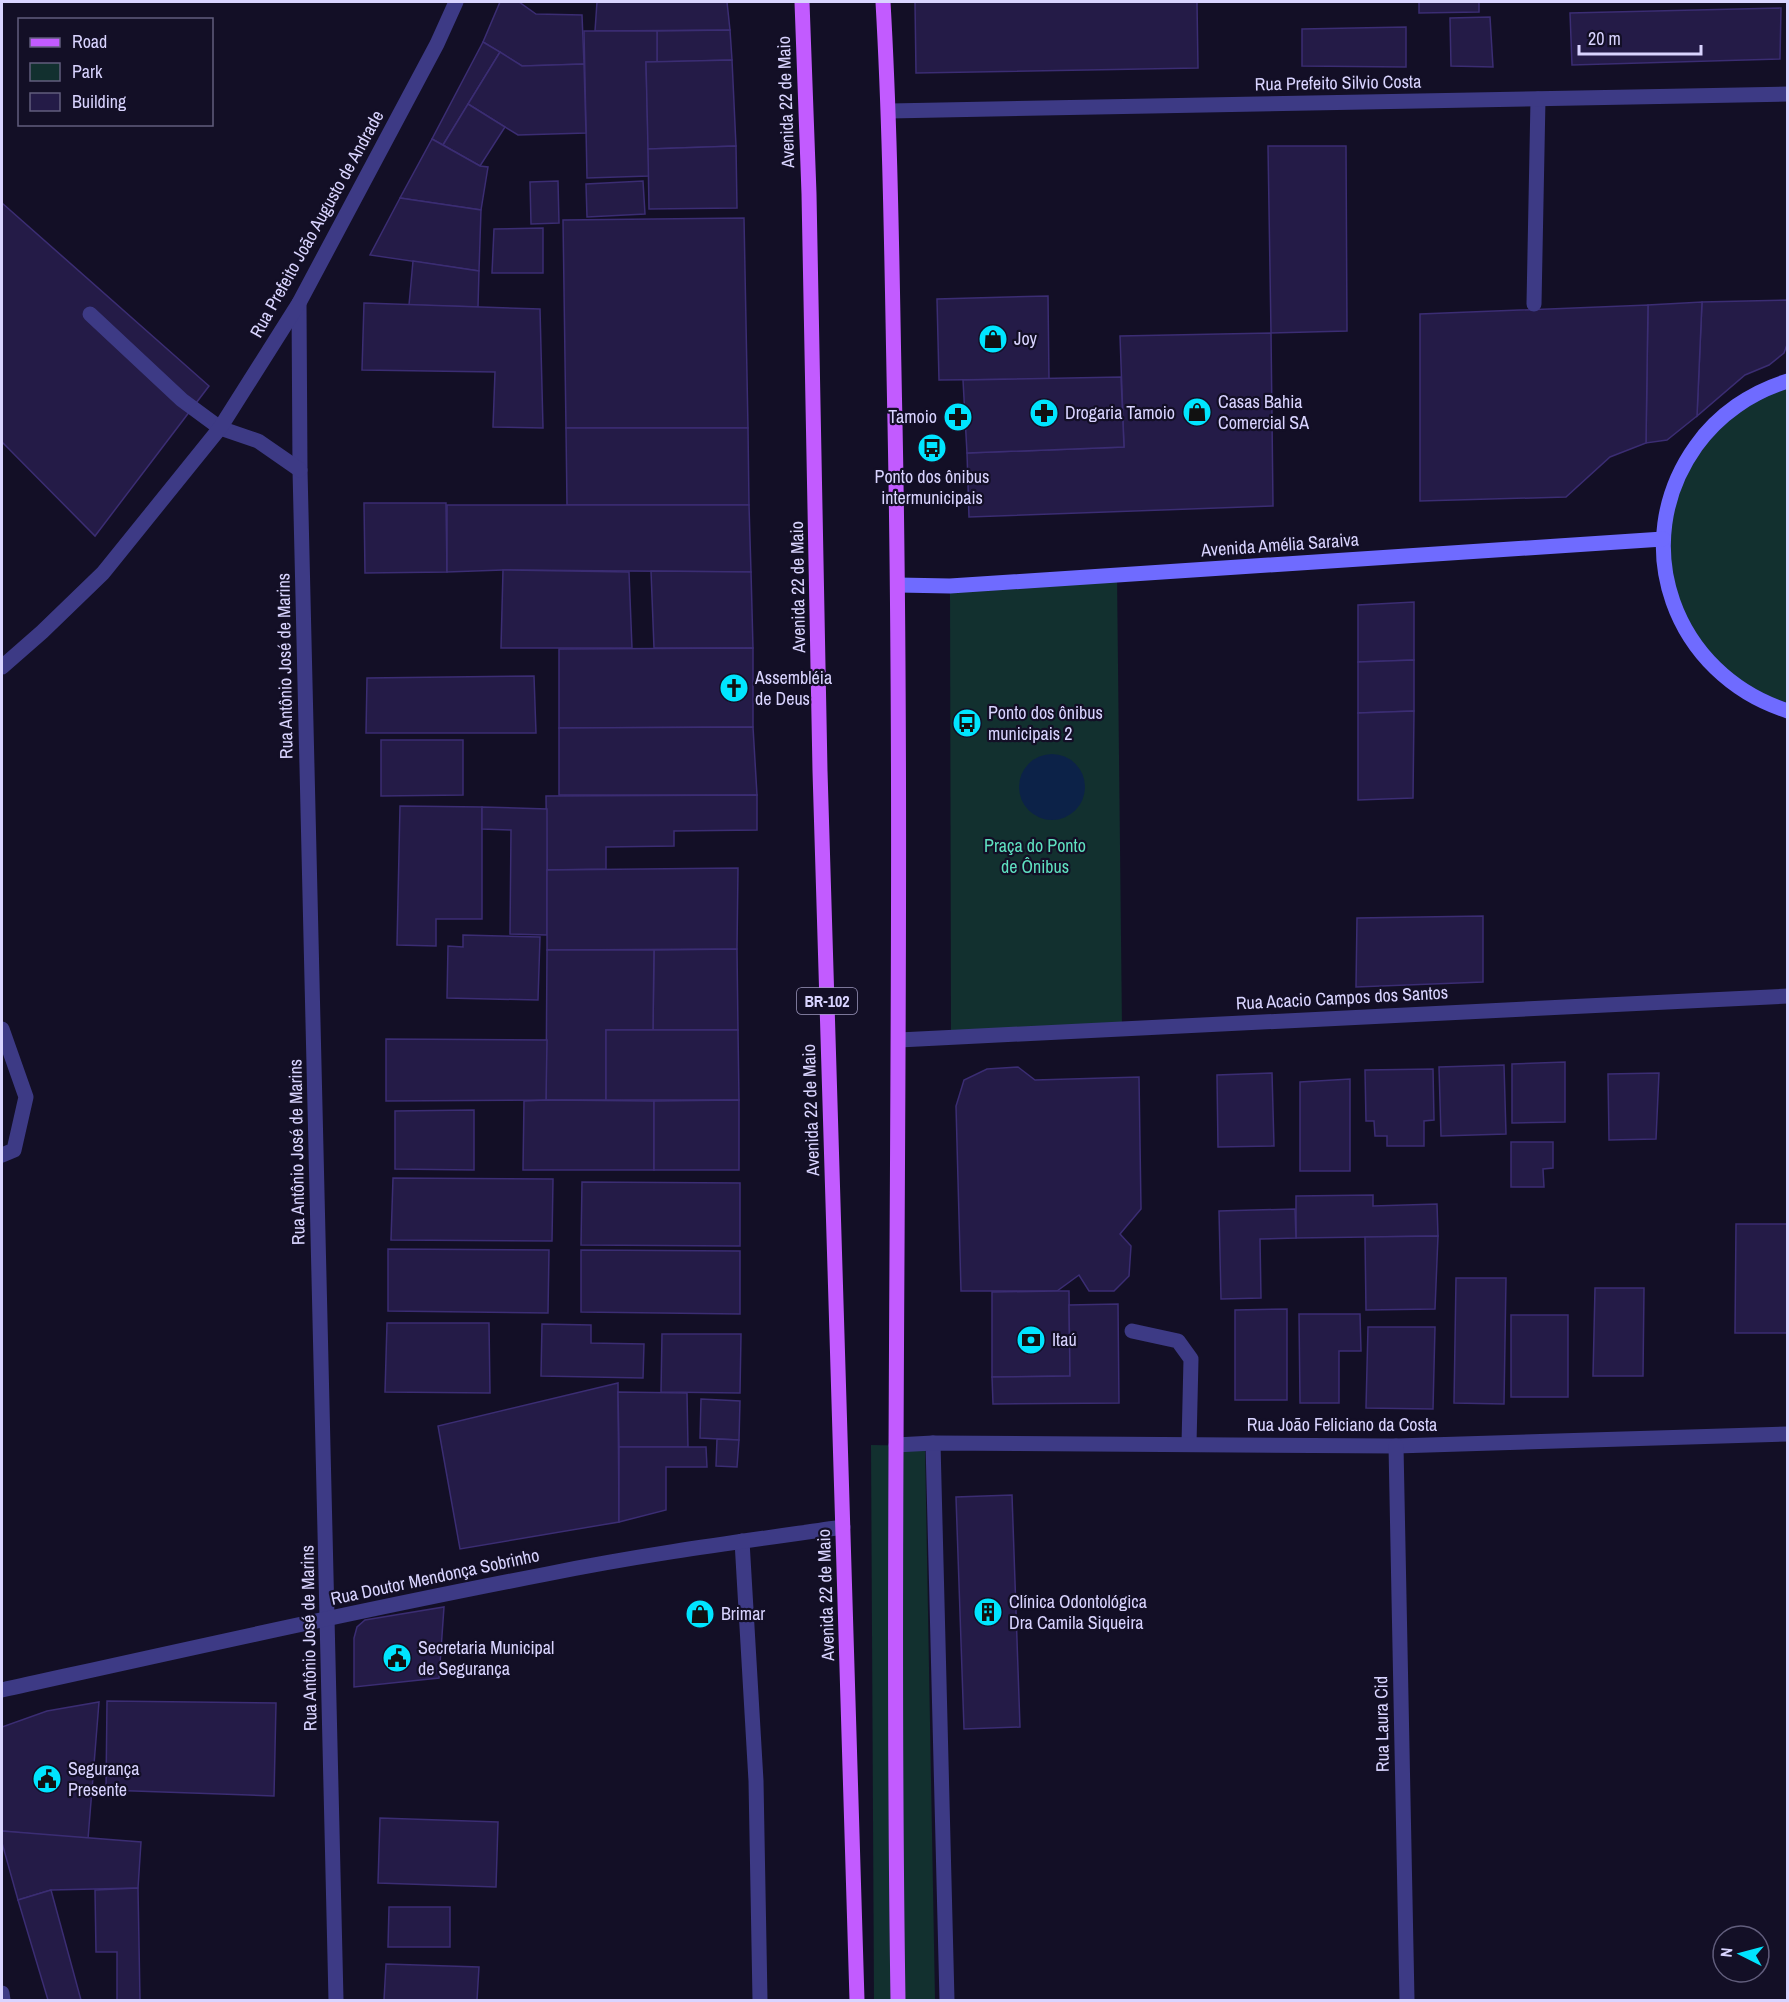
<svg xmlns="http://www.w3.org/2000/svg" width="1789" height="2002" font-family="'Archivo Narrow',sans-serif">
	<style>
		.green { fill: #12302f }
		.water { fill: #0c2248 }
		.building { fill: #241b47; stroke: #3b2d73; stroke-width: 1.5 }
		.lines { fill: none; stroke-linecap: round; stroke-linejoin: round }
		.lane { stroke: #3d3a85; stroke-width: 15 }
		.street { stroke: #3d3a85; stroke-width: 15 }
		.secondary { stroke: #6f6bff; stroke-width: 15 }
		.primary { stroke: #c25bff; stroke-width: 15 }
		.labels { text-anchor: middle; stroke-width: 4.5; stroke-linejoin: round; paint-order: stroke }
		.shield { fill: #130f26; stroke: #9e99be; stroke-width: 1.5 }
		.shield-label { font-size: 16px; font-weight: bold; fill: #d9d4ff }
		.street-label { font-size: 18px; fill: #d9d4ff; stroke: #130f26 }
		.poi-label { font-size: 18px; fill: #d9d4ff; stroke: #130f26; text-anchor: start }
		.park-label { font-size: 18px; fill: #5fe0c0; stroke: #130f26 }
	</style>
	<rect width="100%" height="100%" fill="#130f26"/>
	<g class="green">
		<path d="M1787 385V706C1769 696 1744 686 1727 673 1721 669 1717 662 1712 656 1657 595 1655 492 1714 431 1735 410 1761 398 1787 385Z"/>
		<path d="M1117 575 1122 1028 951 1036 950 586Z"/>
		<path d="M871 1445 925 1446 935 2000H874Z"/>
	</g>
	<circle class="water" cx="1052" cy="787" r="33"/>
	<g class="building">
		<path d="M500 2H519L536 14 582 15 584 64 522 66 483 42Z"/>
		<path d="M597 2H727L730 30 595 31Z"/>
		<path d="M915 2H1197L1198 68 916 73Z"/>
		<path d="M1419 2H1479V12L1419 13Z"/>
		<path d="M1781 8 1780 59 1572 65 1570 13Z"/>
		<path d="M1490 17 1493 67 1451 66 1450 18Z"/>
		<path d="M1406 27V67L1302 66V29Z"/>
		<path d="M730 30 732 60 657 62V31Z"/>
		<path d="M584 31H657V62H646L649 176 587 178Z"/>
		<path d="M483 42 500 52 443 145 432 139Z"/>
		<path d="M500 52 522 66 584 64 586 133 518 135 468 104Z"/>
		<path d="M732 60 736 146 648 149 646 62Z"/>
		<path d="M468 104 505 127 480 166 443 145Z"/>
		<path d="M432 139 480 166 488 167 481 210 400 198Z"/>
		<path d="M736 146 737 208 649 209 648 149Z"/>
		<path d="M1268 146H1346L1347 331 1271 333Z"/>
		<path d="M558 181 559 223 531 224 530 182Z"/>
		<path d="M643 181 645 214 587 217 586 184Z"/>
		<path d="M400 198 481 210 479 271 370 255Z"/>
		<path d="M2 203 209 386 95 536 2 442Z"/>
		<path d="M744 218 748 428H566L563 220Z"/>
		<path d="M543 228V273H492L494 229Z"/>
		<path d="M413 261 479 271 478 307 409 305Z"/>
		<path d="M1048 296 1049 379 939 380 937 299Z"/>
		<path d="M1788 300V342L1784 353 1769 365 1745 375 1697 416 1702 302Z"/>
		<path d="M1702 302 1697 416 1667 440 1646 443 1648 305Z"/>
		<path d="M364 303 540 309 543 428 493 427 495 372 362 370Z"/>
		<path d="M1648 305 1646 443 1610 457 1566 497 1420 501V314Z"/>
		<path d="M1271 333 1273 506 969 517 967 453 1124 447 1120 336Z"/>
		<path d="M1121 377 1124 447 967 453 963 380Z"/>
		<path d="M566 428H748L749 505H567Z"/>
		<path d="M364 503H446L447 572 365 573Z"/>
		<path d="M447 505H749L751 572 503 570 447 572Z"/>
		<path d="M503 570 629 572 632 648H501Z"/>
		<path d="M651 571 751 572 753 648H654Z"/>
		<path d="M1414 602V660L1358 662V605Z"/>
		<path d="M753 648V727L559 728V649Z"/>
		<path d="M1414 660V711L1358 713V662Z"/>
		<path d="M534 676 536 733H366L367 678Z"/>
		<path d="M1414 711 1413 798 1358 800V713Z"/>
		<path d="M753 727 757 795H559V728Z"/>
		<path d="M381 740H463V795L381 796Z"/>
		<path d="M757 795V830L674 831V846L606 847V869L547 870 546 796Z"/>
		<path d="M400 806 482 807V919H436V946L397 945Z"/>
		<path d="M482 807 547 809V935L510 934 511 830 482 829Z"/>
		<path d="M738 868 737 949 547 950V870Z"/>
		<path d="M1483 916V982L1356 987 1357 918Z"/>
		<path d="M463 935 540 937 538 1000 447 998 448 946 463 947Z"/>
		<path d="M737 949 738 1030H653L654 950Z"/>
		<path d="M547 950H654L653 1030H606V1100H546Z"/>
		<path d="M606 1030H738L739 1100H606Z"/>
		<path d="M386 1039 547 1040 546 1100 386 1101Z"/>
		<path d="M1565 1062V1122L1512 1123V1064Z"/>
		<path d="M1504 1065 1506 1134 1441 1136 1439 1067Z"/>
		<path d="M1018 1067 1035 1080 1139 1077 1141 1209 1120 1234 1131 1246 1129 1276 1114 1291H1089L1079 1275 1057 1291H961L956 1106 964 1080 987 1069Z"/>
		<path d="M1433 1069 1434 1120 1424 1121V1146H1387V1136H1375L1374 1121H1366L1365 1070Z"/>
		<path d="M1272 1073 1274 1146 1218 1147 1217 1075Z"/>
		<path d="M1659 1073 1656 1139 1609 1140 1608 1074Z"/>
		<path d="M1350 1079V1171H1300V1082Z"/>
		<path d="M546 1100 654 1101V1170H523L524 1101Z"/>
		<path d="M739 1100V1170H654V1101Z"/>
		<path d="M474 1110V1170L395 1169V1111Z"/>
		<path d="M1511 1142H1553V1168L1543 1169 1544 1187H1511Z"/>
		<path d="M393 1178 553 1179 552 1241 391 1240Z"/>
		<path d="M582 1182 740 1183V1246L581 1245Z"/>
		<path d="M1373 1195V1206L1437 1204 1438 1236 1296 1238V1196Z"/>
		<path d="M1295 1209 1296 1238 1260 1239 1261 1298 1221 1299 1219 1211Z"/>
		<path d="M1736 1224H1788V1333H1735Z"/>
		<path d="M1438 1236 1435 1309 1366 1310 1365 1237Z"/>
		<path d="M388 1249 549 1250 548 1313 388 1311Z"/>
		<path d="M581 1250 740 1251V1314L581 1312Z"/>
		<path d="M1456 1278H1506L1504 1404 1454 1403Z"/>
		<path d="M1595 1288H1644L1643 1376H1593Z"/>
		<path d="M1057 1291H1069L1070 1376 992 1377V1292Z"/>
		<path d="M1118 1304 1119 1403 993 1404 992 1377 1070 1376 1069 1305Z"/>
		<path d="M1287 1309V1400H1235V1310Z"/>
		<path d="M1299 1314H1360L1361 1351H1339V1403H1300Z"/>
		<rect x="1511" y="1315" width="57" height="82"/>
		<path d="M387 1323H489L490 1393 385 1392Z"/>
		<path d="M542 1324 591 1325V1343L644 1344 643 1378 541 1376Z"/>
		<path d="M1368 1327H1435L1433 1409 1366 1408Z"/>
		<path d="M662 1334H741L740 1393 661 1392Z"/>
		<path d="M618 1383 619 1522 460 1549 438 1426Z"/>
		<path d="M618 1392 687 1393 688 1447H619Z"/>
		<path d="M701 1399 740 1401 739 1440 700 1438Z"/>
		<path d="M717 1439 739 1440 737 1467 716 1466Z"/>
		<path d="M619 1447H706L707 1467H666V1510L619 1522Z"/>
		<path d="M1012 1495 1020 1727 964 1729 956 1497Z"/>
		<path d="M444 1607 439 1678 354 1687V1638L357 1627 365 1620Z"/>
		<path d="M107 1701 276 1703 274 1796 106 1790Z"/>
		<path d="M99 1702 88 1839 2 1831V1727L47 1711Z"/>
		<path d="M380 1818 498 1822 496 1887 378 1883Z"/>
		<path d="M2 1831 141 1842 138 1888 51 1890 18 1900 2 1843Z"/>
		<path d="M138 1888 140 2000H117V1952H96L95 1890Z"/>
		<path d="M51 1890 81 2000H48L18 1900Z"/>
		<path d="M389 1907H450V1947H388Z"/>
		<path d="M386 1964 479 1967 477 2000H384Z"/>
	</g>
	<g class="lines">
		<g class="lane">
			<path d="M1534 304 1538 99"/>
			<path d="M90 314 182 400 220 428"/>
			<path d="M2 1029 26 1097 14 1150 2 1155"/>
			<path d="M1132 1331 1178 1341 1191 1359 1189 1444"/>
		</g>
		<g class="street">
			<path d="M889 111 1788 94"/>
			<path d="M299 303 300 470 336 2000"/>
			<path d="M220 428 258 441 300 470"/>
			<path d="M2 667 42 632 103 573 220 428 299 303 437 44 456 2"/>
			<path d="M899 1040 1788 996"/>
			<path d="M933 1443 947 2000"/>
			<path d="M896 1445 933 1443 1396 1446 1788 1434"/>
			<path d="M1396 1446 1407 2000"/>
			<path d="M742 1541 756 1781 760 2000"/>
			<path d="M2 1690C183 1650 365 1609 547 1574 645 1554 745 1541 843 1527"/>
			<path d="M2 1993 3 2000"/>
		</g>
		<g class="secondary">
			<path d="M1788 381C1751 392 1718 415 1696 446 1626 544 1674 675 1788 711"/>
			<path d="M898 585 950 586 1663 539"/>
		</g>
		<g class="primary">
			<path d="M802 2 809 194 820 771 857 2000"/>
			<path d="M883 2C891 142 892 283 895 423 905 949 890 1475 898 2000"/>
		</g>
	</g>
	<defs>
		<g id="shop-disc" transform="scale(1.5)"><circle r="9.5" fill="#00e5ff" stroke="#130f26"/><path d="M-5-2.5h2.3a2.7 3.5 0 0 1 5.4 0H5L5.5 6h-11ZM-1.5-2.5h3a1.5 2.3 0 0 0-3 0Z" fill="#111"/></g>
		<g id="pharmacy-disc" transform="scale(1.5)"><circle r="9.5" fill="#00e5ff" stroke="#130f26"/><path d="M-2-6h4v4h4v4h-4v4h-4v-4h-4v-4h4Z" fill="#111"/></g>
		<g id="bus-disc" transform="scale(1.5)"><circle r="9.5" fill="#00e5ff" stroke="#130f26"/><path d="M-5-6H5V4H4V6H2V4H-2V6H-4V4H-5ZM-3.5-4V0h7V-4ZM-3.5 1.2v1.5H-2V1.2ZM2 1.2v1.5H3.5V1.2Z" fill="#111"/></g>
		<g id="church-disc" transform="scale(1.5)"><circle r="9.5" fill="#00e5ff" stroke="#130f26"/><path d="M-1.2-6h2.4v3.5h3.3v2.4h-3.3V6h-2.4V-.1h-3.3v-2.4h3.3Z" fill="#111"/></g>
		<g id="bank-disc" transform="scale(1.5)"><circle r="9.5" fill="#00e5ff" stroke="#130f26"/><path d="M-6-4H6V4H-6ZM0-2.3a2.3 2.3 0 1 0 0 4.6a2.3 2.3 0 1 0 0-4.6Z" fill="#111"/></g>
		<g id="building-disc" transform="scale(1.5)"><circle r="9.5" fill="#00e5ff" stroke="#130f26"/><path d="M-4-6H4V6H1V3H-1V6H-4ZM-2.5-4.3h1.7v1.8h-1.7ZM.8-4.3h1.7v1.8H.8ZM-2.5-1h1.7V.8h-1.7ZM.8-1h1.7V.8H.8Z" fill="#111"/></g>
		<g id="civic-disc" transform="scale(1.5)"><circle r="9.5" fill="#00e5ff" stroke="#130f26"/><path d="M-.6-6.5H3V-4.5H.6V-3L4-1V1h2V6H-6V1h2V-1L-.6-3ZM-1.2 2.5V6h2.4V2.5Z" fill="#111"/></g>
	</defs>
	<g fill-rule="evenodd">
		<use href="#shop-disc" x="993" y="339"/>
		<use href="#shop-disc" x="1197" y="412"/>
		<use href="#pharmacy-disc" x="1044" y="413"/>
		<use href="#pharmacy-disc" x="958" y="417"/>
		<use href="#bus-disc" x="932" y="448"/>
		<use href="#church-disc" x="734" y="688"/>
		<use href="#bus-disc" x="967" y="723"/>
		<use href="#bank-disc" x="1031" y="1340"/>
		<use href="#building-disc" x="988" y="1612"/>
		<use href="#shop-disc" x="700" y="1614"/>
		<use href="#civic-disc" x="397" y="1658"/>
		<use href="#civic-disc" x="47" y="1779"/>
	</g>
	<g class="labels">
		<rect class="shield" x="797" y="988" width="60" height="26" rx="4.5"/>
		<g class="shield-label">
			<text x="827" y="1007">BR-102</text>
		</g>
		<g class="street-label">
			<text transform="translate(1338 83) rotate(-1)" y="6">Rua Prefeito Silvio Costa</text>
			<text transform="translate(786 102) rotate(-92)" y="6">Avenida 22 de Maio</text>
			<text transform="translate(317 224) rotate(-61)" y="6">Rua Prefeito João Augusto de Andrade</text>
			<text transform="translate(1280 545) rotate(-4)" y="6">Avenida Amélia Saraiva</text>
			<text transform="translate(798 587) rotate(-91)" y="6">Avenida 22 de Maio</text>
			<text transform="translate(285 666) rotate(-91)" y="6">Rua Antônio José de Marins</text>
			<text transform="translate(1342 998) rotate(-3)" y="6">Rua Acacio Campos dos Santos</text>
			<text transform="translate(811 1110) rotate(-92)" y="6">Avenida 22 de Maio</text>
			<text transform="translate(297 1152) rotate(-91)" y="6">Rua Antônio José de Marins</text>
			<text x="1342" y="1431">Rua João Feliciano da Costa</text>
			<text transform="translate(435 1577) rotate(-12)" y="6">Rua Doutor Mendonça Sobrinho</text>
			<text transform="translate(826 1595) rotate(-92)" y="6">Avenida 22 de Maio</text>
			<text transform="translate(309 1638) rotate(-91)" y="6">Rua Antônio José de Marins</text>
			<text transform="translate(1382 1724) rotate(-91)" y="6">Rua Laura Cid</text>
		</g>
		<g class="poi-label">
			<text x="1014" y="345">Joy</text>
			<text x="1218" y="408">Casas Bahia<tspan x="1218" dy="21">Comercial SA</tspan></text>
			<text x="1065" y="419">Drogaria Tamoio</text>
			<text x="937" y="423" text-anchor="end">Tamoio</text>
			<text x="932" y="483" text-anchor="middle">Ponto dos ônibus<tspan x="932" dy="21">intermunicipais</tspan></text>
			<text x="755" y="684">Assembléia<tspan x="755" dy="21">de Deus</tspan></text>
			<text x="988" y="719">Ponto dos ônibus<tspan x="988" dy="21">municipais 2</tspan></text>
			<text x="1052" y="1346">Itaú</text>
			<text x="1009" y="1608">Clínica Odontológica<tspan x="1009" dy="21">Dra Camila Siqueira</tspan></text>
			<text x="721" y="1620">Brimar</text>
			<text x="418" y="1654">Secretaria Municipal<tspan x="418" dy="21">de Segurança</tspan></text>
			<text x="68" y="1775">Segurança<tspan x="68" dy="21">Presente</tspan></text>
		</g>
		<g class="park-label">
			<text x="1035" y="852">Praça do Ponto<tspan x="1035" dy="21">de Ônibus</tspan></text>
		</g>
	</g>
	<rect width="1789" height="2002" fill="none" stroke="#d9d4ff" stroke-width="6"/>
	<rect x="18" y="18" width="195" height="108" fill="#130f26" stroke="#625e7d" stroke-width="1.5"/>
	<rect x="30" y="38" width="30" height="9" fill="#c25bff" stroke="#625e7d" stroke-width="1.5"/>
	<text x="72" y="48" font-size="18" fill="#d9d4ff">Road</text>
	<rect x="30" y="63" width="30" height="18" fill="#12302f" stroke="#625e7d" stroke-width="1.5"/>
	<text x="72" y="78" font-size="18" fill="#d9d4ff">Park</text>
	<rect x="30" y="93" width="30" height="18" fill="#241b47" stroke="#625e7d" stroke-width="1.5"/>
	<text x="72" y="108" font-size="18" fill="#d9d4ff">Building</text>
	<g transform="translate(1741 1954) rotate(276)"><circle r="28" fill="#130f26" stroke="#625e7d" stroke-width="1.5"/>
	<path d="M0-4.5L10 22L0 15L-10 22Z" fill="#00e5ff"/>
	<text y="-9" font-size="16" font-weight="bold" text-anchor="middle" fill="#d9d4ff">N</text>
	</g>
	<path d="M1579 45v9h122v-9" fill="none" stroke="#d9d4ff" stroke-width="3"/>
	<text x="1588" y="45" font-size="18" fill="#d9d4ff" stroke="#130f26" stroke-width="4.5" paint-order="stroke">20 m</text>
</svg>
